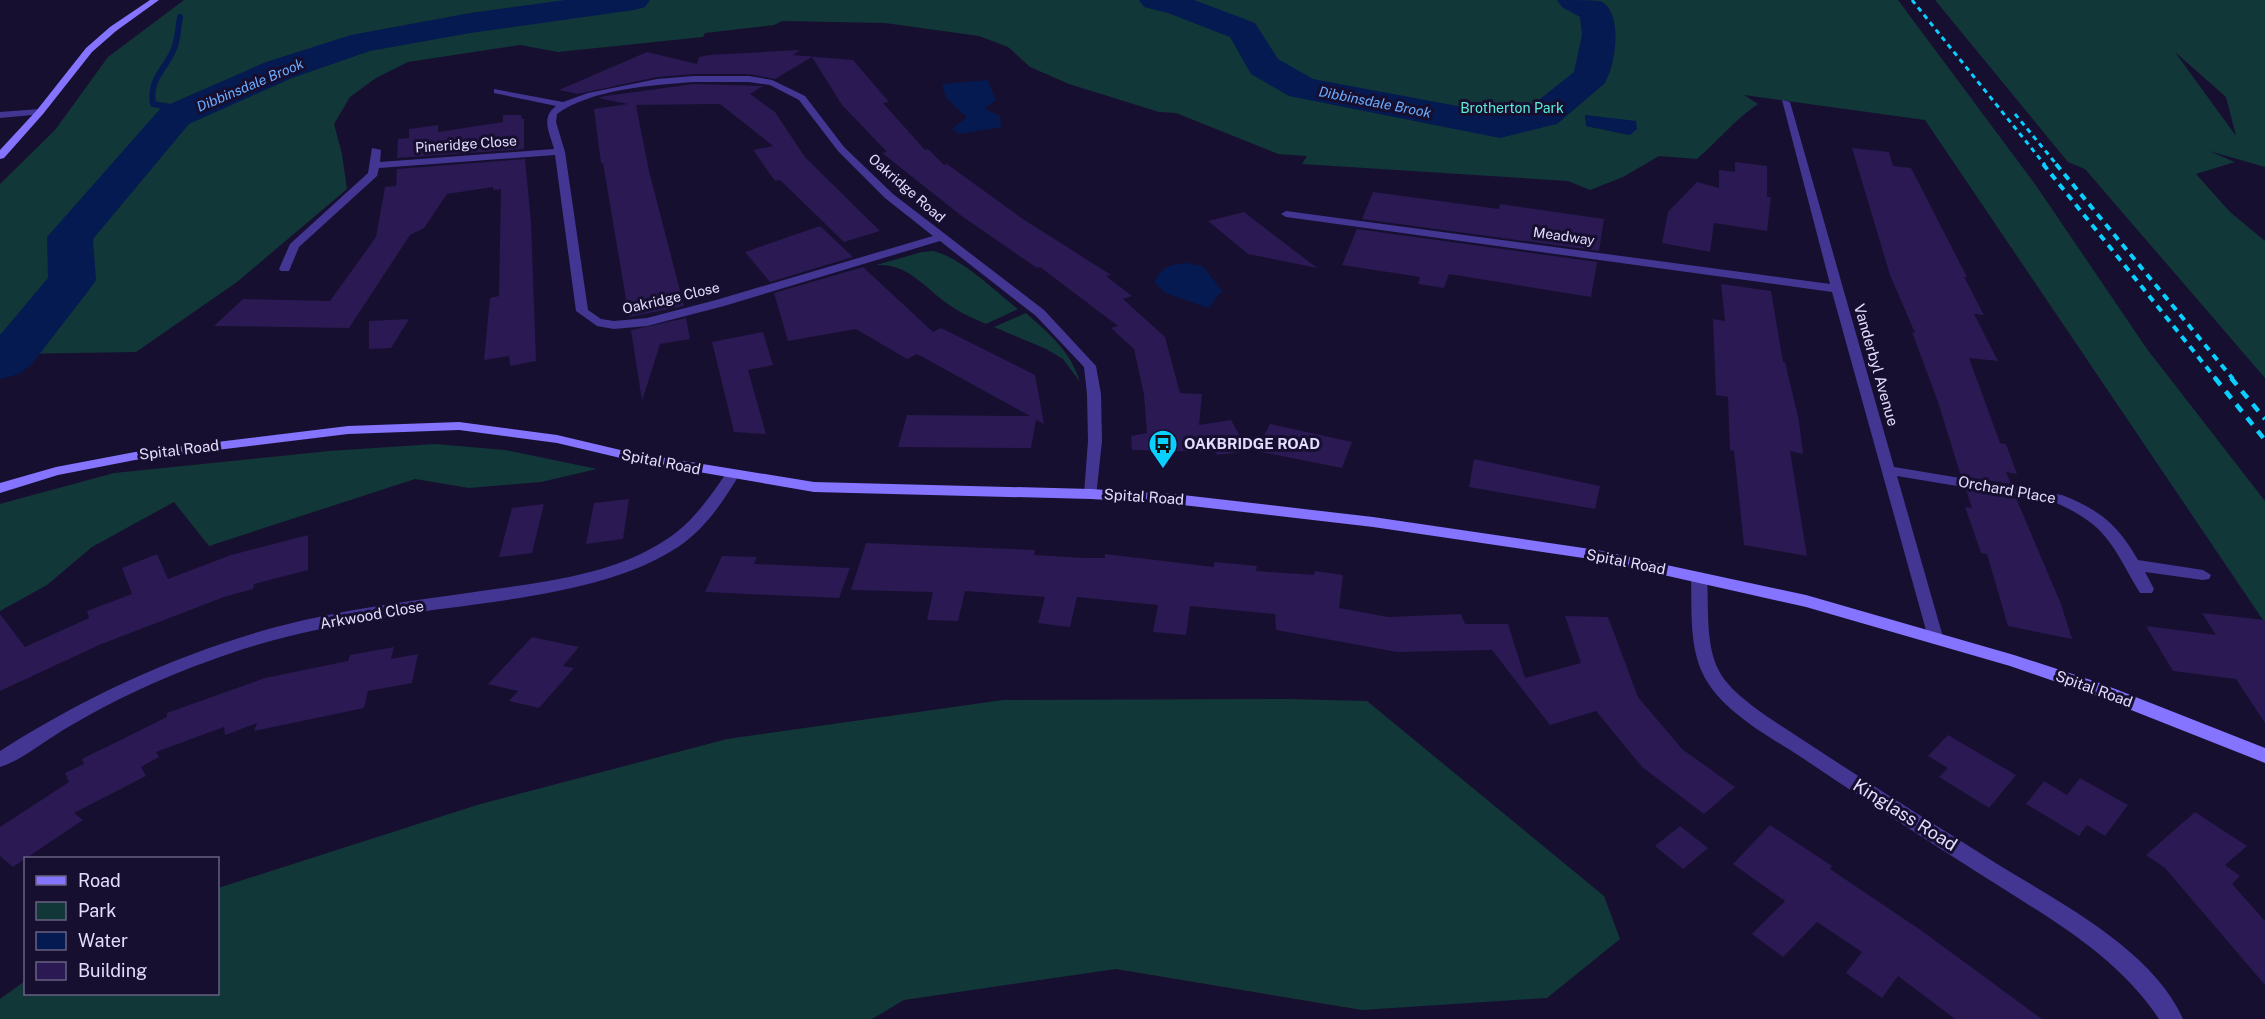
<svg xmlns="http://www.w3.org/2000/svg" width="2265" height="1019" font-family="'Public Sans',sans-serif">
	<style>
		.green { fill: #113739; fill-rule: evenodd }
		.water { fill: #051a51 }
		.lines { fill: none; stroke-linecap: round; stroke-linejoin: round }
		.stream { stroke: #051a51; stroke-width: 6 }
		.river { fill: #051a51; fill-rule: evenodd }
		.building { fill: #2a1952 }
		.minor { fill: #423692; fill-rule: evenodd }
		.secondary { fill: #8474ff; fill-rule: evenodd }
		.rail-far2 { stroke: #09d0ff; stroke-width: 3; stroke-dasharray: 5 4.5; stroke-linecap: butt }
		.rail-far1 { stroke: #09d0ff; stroke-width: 4; stroke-dasharray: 7 6; stroke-linecap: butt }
		.rail { stroke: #09d0ff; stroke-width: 4.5; stroke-dasharray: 9 8; stroke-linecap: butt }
		.labels { text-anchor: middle; stroke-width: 6; stroke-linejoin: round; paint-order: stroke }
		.far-water-label { font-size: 14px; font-style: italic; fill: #6badff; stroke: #170f2f }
		.far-park-label { font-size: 14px; fill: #5becd5; stroke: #170f2f }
		.far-street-label { font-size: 14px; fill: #e4ddff; stroke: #170f2f }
		.street-label { font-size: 15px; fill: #e4ddff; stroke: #170f2f }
		.poi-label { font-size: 15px; font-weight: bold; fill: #e4ddff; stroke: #170f2f; text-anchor: start }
		.near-street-label { font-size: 18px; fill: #e4ddff; stroke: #170f2f }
	</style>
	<rect width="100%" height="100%" fill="#170f2f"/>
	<g class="green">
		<path d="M184 0H1898L2035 184 2147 349 2265 501V623L1925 120 1744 95 1758 104C1735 119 1718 141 1697 159L1659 156 1623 177 1590 190 1568 181 1302 164 1307 156 1278 154 1176 113 1159 112 1069 84 1030 67 1008 47 979 36 885 23 782 21 774 25 705 33 703 37 558 52 520 45 408 62 376 78 350 97 334 124 342 154 347 189 237 282 136 352 12 354 0 363V184L55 130 108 57ZM1585 115 1617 120 1630 135 1587 126Z"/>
		<path d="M1935 0H2265V167L2209 151 2235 162 2196 174 2230 212 2265 241V378L2085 169 2068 162ZM2175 52 2226 97 2236 136Z"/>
		<path d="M934 251C966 261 992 289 1018 309L986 324C973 318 960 313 948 304 924 287 908 263 876 265L922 252Z"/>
		<path d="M1026 313C1050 335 1070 350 1080 382L1063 359 1046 349 994 327Z"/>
		<path d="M435 444 505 450 597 469 541 482 469 488 415 479 209 546 174 502 92 547 47 585 0 611V504L7 502 114 473 329 451Z"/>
		<path d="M1287 699 1367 701 1604 896 1620 939 1547 998 1362 1010 1116 969 904 1000 872 1019H0V999L25 981 26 994H218V888L477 805 727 739 1003 700Z"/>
	</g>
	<g class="water">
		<path d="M988 80 996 101 984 108 1000 116 1001 127 959 134 952 129 967 117 946 98 942 84Z"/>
		<path d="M1585 115 1636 121 1637 129 1630 135 1586 126Z"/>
		<path d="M1187 263 1203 266 1222 291 1208 308 1165 293 1154 282C1162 267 1170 264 1187 263Z"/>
	</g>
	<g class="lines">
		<path class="stream" d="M180 17C178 28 178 41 173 51 164 71 149 79 153 104L188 110"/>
		<g class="river">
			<path d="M565 0H650L645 7 634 10 470 33 370 51 292 78 189 124 93 239 96 280 89 290 31 365 19 374 0 379V335L48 278 47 237 161 108 266 62 351 35 470 13Z"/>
			<path d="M1139 0H1194L1255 23 1278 59 1313 79 1500 114 1530 107 1574 72 1582 35 1580 17 1562 7 1557 0C1570 0 1588 0 1600 1 1624 11 1616 67 1604 84L1557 124 1500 138 1289 96 1251 74 1230 37 1168 13 1144 7Z"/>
		</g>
	</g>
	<g class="building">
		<path d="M800 50 793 55 853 60 889 102 883 103 925 150 928 149 944 165 947 164 1023 219 1111 275 1106 276 1132 296 1123 299 1165 337 1180 393 1202 394 1199 425 1231 420 1248 451 1217 455 1215 452 1132 450 1131 436 1147 433 1144 395 1134 349 1111 328 1118 326 1040 267 1037 268 963 217 882 153 887 152 842 105 812 57 775 79 749 74H694L657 77 578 94 559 90 647 52 697 64 699 57 709 55Z"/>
		<path d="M694 84 763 86 750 94 775 112 805 157 880 231 844 242 780 180 775 181 753 150 773 146 720 104 636 105 649 171 684 306 629 317 603 163H601L594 109 628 104 598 98 605 96Z"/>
		<path d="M503 115H521L522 119H524V149L397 158 398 139 409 138V129L438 125V132L503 122Z"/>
		<path d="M1852 148 1889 152 1893 166 1911 168 1967 277H1964L1984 315 1974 314 1998 361 1969 358 2000 443 2006 444 2017 474 2006 472 2011 484 1961 476 1938 402 1912 332 1915 333 1890 275Z"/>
		<path d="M525 159 531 222 536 361 510 366 509 356 484 360 490 298 499 296 501 189 493 190V187L447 194 424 228 410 235 349 328 214 326 243 299 330 301 376 237 385 187 396 186 397 169Z"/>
		<path d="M1735 162 1767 166V197H1771L1767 231 1714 223 1710 252 1662 243 1668 212 1697 182 1719 188V170L1735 172Z"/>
		<path d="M1373 192 1499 209 1500 204 1604 219 1599 251 1362 219Z"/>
		<path d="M1244 212 1317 268 1248 254 1208 221Z"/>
		<path d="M820 226 853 257 770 282 745 252Z"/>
		<path d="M1357 229 1597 262 1591 297 1449 274 1444 288 1418 284 1420 277 1342 265Z"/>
		<path d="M863 267 933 332 941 328 1035 375 1044 424 1036 420 1031 448 898 447 907 415 1030 416 917 354 907 359 856 329 788 341 774 293Z"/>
		<path d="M1721 284 1771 291 1783 362H1785L1799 421 1803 454 1790 451 1807 556 1744 545 1734 451 1730 450 1728 397 1716 395 1713 319 1725 321Z"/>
		<path d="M686 318 690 339 660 344 642 401 631 330Z"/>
		<path d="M409 319 391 348 369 349V321Z"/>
		<path d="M763 332 773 365 748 370 766 434 734 432 712 342Z"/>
		<path d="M1270 424 1352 442 1342 468 1256 451Z"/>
		<path d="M1474 459 1600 486 1595 509 1469 487Z"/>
		<path d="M1966 490 2016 498 2061 604 2072 639 2008 626 1987 554 1981 553 1965 507 1972 508Z"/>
		<path d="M629 499 623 539 586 544 594 503Z"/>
		<path d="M544 504 532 553 499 557 512 508Z"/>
		<path d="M308 535V570L254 584 253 589 224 597 99 645 0 691V614L25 647 89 618 87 611 132 594 122 568 157 554 168 579 231 555Z"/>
		<path d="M866 543 1035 550 1034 555 1085 558H1105V554L1214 567V562L1257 566 1256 571 1314 575 1315 571 1343 575 1339 608 1388 617 1461 614 1465 624H1508L1525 678 1581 663 1565 616 1608 617 1638 697 1682 749 1735 787 1704 814 1642 767 1596 711 1550 725 1492 650 1397 652 1276 630 1275 614 1190 606 1186 635 1153 632 1158 605 1077 597 1070 627 1053 625 1038 623 1045 597 965 591 958 621 927 620 933 592 851 590Z"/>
		<path d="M722 556 757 557 754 564 850 568 839 598 705 592Z"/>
		<path d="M2202 613 2265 620V723L2236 679 2173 671 2146 626 2216 635Z"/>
		<path d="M532 637 579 647 563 666 574 668 539 708 509 701 518 691 488 684Z"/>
		<path d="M394 647 391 659 418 654 412 683 368 691 364 708 254 731 257 723 225 735 224 727 156 752 159 757 141 767 146 776 74 813 83 820 13 867 0 856V827L69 782 65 773 84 764 82 759 167 717V713L265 678 348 661 350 655Z"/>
		<path d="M1948 735 2016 775 1989 808 1939 777 1948 768 1928 756Z"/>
		<path d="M2080 778 2128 805 2105 836 2087 825 2079 836 2026 804 2044 781 2067 795Z"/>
		<path d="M2195 812 2247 846 2225 865 2240 876 2232 884 2265 921V985L2165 868 2146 855Z"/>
		<path d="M1770 825 1832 866 1830 869 1922 931 2042 1019H1955L1898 976 1882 998 1846 973 1862 952 1817 922 1783 957 1752 934 1785 901 1733 864Z"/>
		<path d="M1680 826 1708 848 1683 869 1655 846Z"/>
	</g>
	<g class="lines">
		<g class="minor">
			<path d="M694 76H749L772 80 805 96 844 147 893 194 1044 310 1096 366 1101 394 1102 441 1096 497 1091 499 1084 494 1088 441 1087 394 1084 367 1036 316 940 241 724 306 647 326 614 329 597 326 576 311 555 155 379 168 377 176 299 247 289 271H281L279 269 290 244 368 173 372 148 381 150 380 162 554 149C550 133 540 118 556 106L494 93V89L563 102 588 93 657 79ZM694 82H749L770 85 799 100 838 151 885 198 933 236 716 300 647 318 614 321 601 319 588 310 565 152 556 122 557 114C591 89 653 85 694 82Z"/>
			<path d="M1782 100 1790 102 1894 467 2062 495C2100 510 2118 525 2138 560L2203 570 2211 575 2209 579 2203 580 2145 572 2154 589 2152 593H2140C2112 546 2108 525 2054 502L1897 476 1943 637 1941 641H1929L1832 292 1286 217 1281 214 1286 211 1830 284Z"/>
			<path d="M40 109 43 110V114L0 118V112Z"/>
			<path d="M732 470 739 475C723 502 705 529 678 547 609 593 492 601 412 613 343 623 275 636 209 661 161 678 114 700 70 726 48 738 23 760 0 767V751C86 696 178 654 276 627 343 609 413 601 481 591 543 582 614 575 667 539 693 522 710 497 727 472Z"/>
			<path d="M1699 572 1707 577C1709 607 1705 644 1719 671 1733 698 1781 725 1806 742 1868 783 1931 822 1994 862 2055 900 2153 949 2183 1019H2159C2115 953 2045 916 1980 874 1920 836 1860 797 1801 757 1767 735 1719 710 1702 672 1689 643 1692 607 1691 577Z"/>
		</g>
		<g class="secondary">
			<path d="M150 0H159L116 31 92 52 43 114 4 158 0 159V150L37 110 86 48 110 27Z"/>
			<path d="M459 422 557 435 629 452 814 482 1091 489 1174 494 1373 517 1597 550 1806 595 2014 655 2100 683 2265 748V763L2088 693 2010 666 1806 607 1597 560 1373 527 1174 504 1091 499 814 492 629 460 557 443 459 430 348 434 135 460 58 475 0 493V483L56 467 135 452 348 426Z"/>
		</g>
		<g class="rail-far2">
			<path d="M1912 0 2045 165"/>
			<path d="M2015 114 2057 165"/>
		</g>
		<g class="rail-far1">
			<path d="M2043 164 2216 379"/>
			<path d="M2056 164 2233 379"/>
		</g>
		<g class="rail">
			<path d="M2215 378 2265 440"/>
			<path d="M2231 378 2265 419"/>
		</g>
	</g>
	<defs>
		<g id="bus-pin" transform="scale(1.5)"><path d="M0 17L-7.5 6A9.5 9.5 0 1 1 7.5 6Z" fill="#09d0ff" stroke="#170f2f"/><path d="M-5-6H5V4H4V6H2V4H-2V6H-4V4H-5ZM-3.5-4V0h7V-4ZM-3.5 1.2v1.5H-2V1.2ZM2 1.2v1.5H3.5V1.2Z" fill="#111"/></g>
	</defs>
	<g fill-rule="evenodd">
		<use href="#bus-pin" x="1163" y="444"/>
	</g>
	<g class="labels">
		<g class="far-water-label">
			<text transform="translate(250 85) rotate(-23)" y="5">Dibbinsdale Brook</text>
			<text transform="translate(1375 102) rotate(11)" y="5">Dibbinsdale Brook</text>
		</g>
		<g class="far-park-label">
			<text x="1512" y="113">Brotherton Park</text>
		</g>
		<g class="far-street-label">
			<text transform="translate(466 144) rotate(-4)" y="5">Pineridge Close</text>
			<text transform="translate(907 188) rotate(41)" y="5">Oakridge Road</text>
			<text transform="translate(1564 236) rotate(8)" y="5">Meadway</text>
			<text transform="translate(671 298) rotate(-13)" y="5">Oakridge Close</text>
		</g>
		<g class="street-label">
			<text transform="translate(1876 365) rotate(74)" y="5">Vanderbyl Avenue</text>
			<text transform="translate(179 450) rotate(-7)" y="5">Spital Road</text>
			<text transform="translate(661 462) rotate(11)" y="5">Spital Road</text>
			<text transform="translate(2007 490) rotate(10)" y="5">Orchard Place</text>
			<text transform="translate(1144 497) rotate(4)" y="5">Spital Road</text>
			<text transform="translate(1626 562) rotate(11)" y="5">Spital Road</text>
			<text transform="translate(372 615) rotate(-10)" y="5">Arkwood Close</text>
			<text transform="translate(2094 689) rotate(20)" y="5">Spital Road</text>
		</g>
		<g class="poi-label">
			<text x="1184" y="449">OAKBRIDGE ROAD</text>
		</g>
		<g class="near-street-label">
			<text transform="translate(1905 815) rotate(32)" y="6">Kinglass Road</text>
		</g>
	</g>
	<rect x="24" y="857" width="195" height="138" fill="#170f2f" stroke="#696182" stroke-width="1.5"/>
	<rect x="36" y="876" width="30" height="9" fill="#8474ff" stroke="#696182" stroke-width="1.5"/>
	<text x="78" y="887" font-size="18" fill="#e4ddff">Road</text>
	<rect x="36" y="902" width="30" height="18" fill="#113739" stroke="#696182" stroke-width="1.5"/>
	<text x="78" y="917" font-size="18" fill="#e4ddff">Park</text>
	<rect x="36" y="932" width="30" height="18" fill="#051a51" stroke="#696182" stroke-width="1.5"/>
	<text x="78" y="947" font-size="18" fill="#e4ddff">Water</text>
	<rect x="36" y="962" width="30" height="18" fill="#2a1952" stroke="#696182" stroke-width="1.5"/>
	<text x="78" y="977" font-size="18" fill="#e4ddff">Building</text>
</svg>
